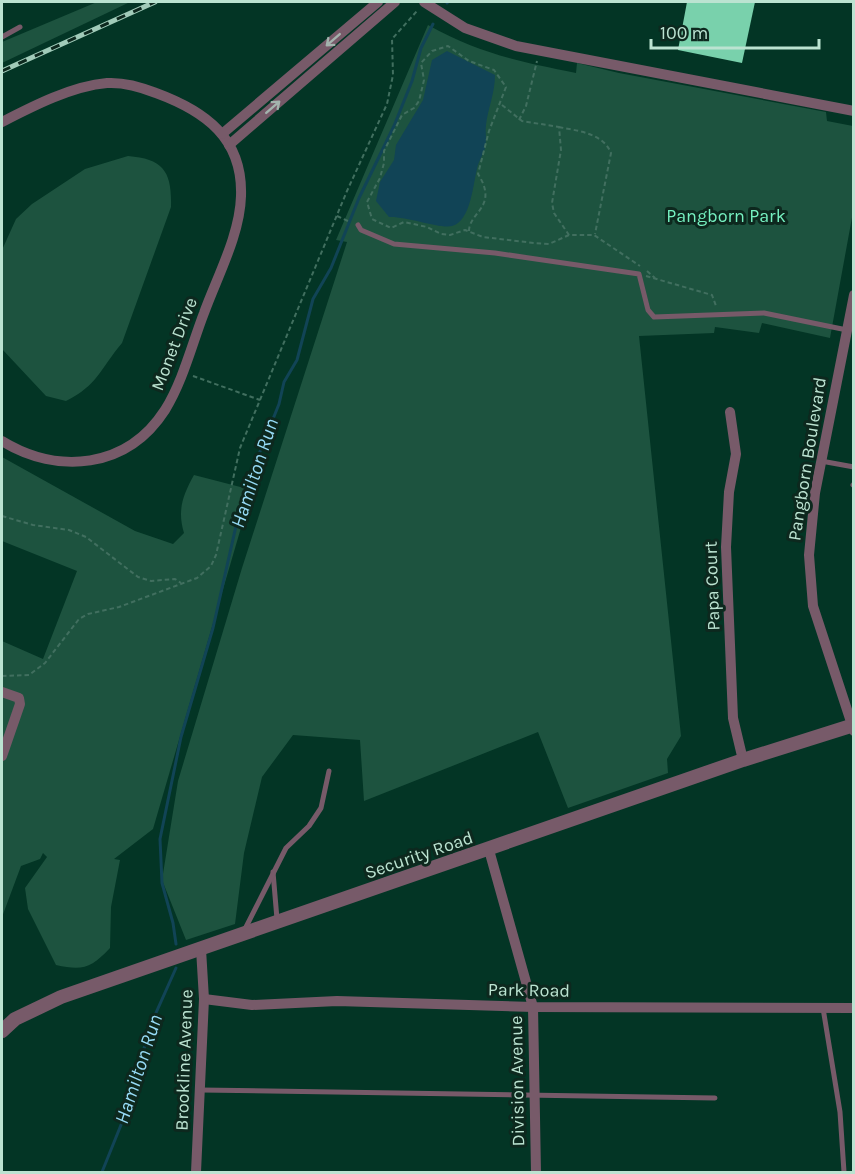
<svg xmlns="http://www.w3.org/2000/svg" width="855" height="1174" font-family="Karla,sans-serif">
	<style>
		.green { fill: #1d533f }
		.water { fill: #114456 }
		.lines { fill: none; stroke-linecap: round; stroke-linejoin: round }
		.stream { stroke: #114456; stroke-width: 3 }
		.building { fill: #79d1ac }
		.path { stroke: #416f5f; stroke-width: 2; stroke-dasharray: 4.5 3; stroke-linecap: butt }
		.service { stroke: #775a69; stroke-width: 5 }
		.minor { stroke: #775a69; stroke-width: 10 }
		.tertiary { stroke: #775a69; stroke-width: 14 }
		.rail-casing { stroke: #a1cbb9; stroke-width: 5 }
		.rail { stroke: #0d281e; stroke-width: 3; stroke-dasharray: 9; stroke-linecap: butt }
		.oneway { stroke: #a3b3ad }
		.labels { text-anchor: middle; stroke-width: 6; stroke-linejoin: round; paint-order: stroke }
		.park-label { font-size: 18px; fill: #76f1c1; stroke: #0d281e }
		.street-label { font-size: 18px; fill: #bbe3d1; stroke: #0d281e }
		.water-label { font-size: 20px; font-style: italic; fill: #96daf5; stroke: #0d281e }
	</style>
	<rect width="100%" height="100%" fill="#033525"/>
	<g class="green">
		<path d="M97 2H130L2 63V42Z"/>
		<path d="M428 25C481 54 517 61 576 73L577 63 619 73 826 112 827 121 853 126V212L830 338 762 323 759 333 715 327 714 333 639 336 681 736 667 759 668 773 568 808 538 732 364 801 360 740 293 735 262 777 244 853 235 924 186 940 162 880 178 781 242 568 347 242 336 240Z"/>
		<path d="M128 156C164 159 172 172 171 207L122 343C100 369 98 385 66 401L46 396 2 349V250L16 219 32 204 85 169Z"/>
		<path d="M2 457 135 531 173 544 184 533C177 510 183 495 194 475L252 490 153 829 114 859 120 860 111 907 110 948C91 968 83 971 56 965L28 909 25 888 47 857 43 853 40 859 21 866 2 917V641L43 659 77 571 2 541Z"/>
	</g>
	<path class="water" d="M447 51 495 75C495 93 488 108 486 125 485 132 487 140 485 148 483 155 478 162 477 169 473 184 471 221 452 226 440 229 406 216 389 217L376 201 380 182 394 160 396 145 423 100 432 60Z"/>
	<g class="lines">
		<g class="stream">
			<path d="M447 3 448 2"/>
			<path d="M176 944 173 923 162 883 160 839 181 737 213 628 236 526 257 459 279 404 284 382 297 360 313 299 331 268 359 198 394 126 412 81 421 48 433 24"/>
			<path d="M102 1172 125 1115 151 1024 176 968"/>
		</g>
	</g>
	<path class="building" d="M687 2H755L742 63 678 50Z"/>
	<g class="lines">
		<g class="path">
			<path d="M502 105 522 121 559 127 561 150 552 203 554 213 569 235"/>
			<path d="M519 120 526 106 537 61"/>
			<path d="M559 127C578 131 603 133 611 153L595 234"/>
			<path d="M337 216 350 222"/>
			<path d="M469 231C469 212 499 207 478 174L489 131 506 87 494 70 469 61 448 46 432 51 421 63 424 80 419 101 414 108 402 115 384 151V163L380 178 367 202 372 219 391 228 404 222 427 227 441 234 450 235 465 230 483 237 534 243 549 244 569 235H594L640 266"/>
			<path d="M647 271 655 278"/>
			<path d="M646 276 712 295 716 306"/>
			<path d="M193 376 260 400"/>
			<path d="M2 516 33 525 69 530 86 537 138 577 151 581 175 579 181 583"/>
			<path d="M2 676 29 675 45 663 79 619 88 614 119 607 197 578 211 566 216 555 240 448 347 191 387 104 393 75 392 39 417 11"/>
		</g>
		<g class="service">
			<path d="M2 37 20 27"/>
			<path d="M358 225 361 230 394 244 495 253 639 274 648 310 654 317 764 313 847 330"/>
			<path d="M821 461 854 467"/>
			<path d="M853 485 854 484"/>
			<path d="M273 872 277 919"/>
			<path d="M244 931 286 848 309 826 321 808 329 771"/>
			<path d="M823 1008 840 1112 844 1172"/>
			<path d="M201 1090 715 1098"/>
		</g>
		<g class="minor">
			<path d="M424 2 465 28 516 46 854 111"/>
			<path d="M2 122C33 106 72 86 107 83 124 82 141 87 156 93 205 111 243 138 241 196 240 235 217 277 204 313 192 344 183 381 165 410 127 469 58 475 2 441"/>
			<path d="M222 134 378 2"/>
			<path d="M229 145 395 2"/>
			<path d="M854 295 815 493 809 555 813 606 854 731"/>
			<path d="M730 412 736 454 729 492 726 547 733 718 743 760"/>
			<path d="M2 692 19 698 20 704 2 756"/>
			<path d="M489 850 533 1007 536 1172"/>
			<path d="M204 999 252 1005 337 1001 533 1007 854 1008"/>
			<path d="M196 1172 204 999 201 949"/>
		</g>
		<path class="tertiary" d="M2 1031 15 1019 61 997 743 760 854 725"/>
		<g class="rail-casing">
			<path id="rail" d="M2 71 155 2"/>
		</g>
		<use href="#rail" class="rail"/>
	</g>
	<defs><path id="oneway-shaft" d="M-6 0H5M1.5-3L5.5 0L1.5 3" fill="none" stroke-width="1.6" stroke-linecap="round" stroke-linejoin="round" transform="scale(1.5)"/></defs>
	<g class="oneway">
		<use href="#oneway-shaft" transform="translate(333 40) rotate(139)"/>
		<use href="#oneway-shaft" transform="translate(273 107) rotate(-41)"/>
	</g>
	<g class="labels">
		<g class="park-label">
			<text x="726" y="222">Pangborn Park</text>
		</g>
		<g class="street-label">
			<text transform="translate(174 344) rotate(-69)" y="6">Monet Drive</text>
			<text transform="translate(807 459) rotate(-81)" y="6">Pangborn Boulevard</text>
			<text transform="translate(712 586) rotate(-92)" y="6">Papa Court</text>
			<text transform="translate(419 855) rotate(-19)" y="6">Security Road</text>
			<text transform="translate(529 990) rotate(1)" y="6">Park Road</text>
			<text transform="translate(184 1060) rotate(-88)" y="6">Brookline Avenue</text>
			<text transform="translate(517 1081) rotate(-91)" y="6">Division Avenue</text>
		</g>
		<g class="water-label">
			<text transform="translate(254 473) rotate(-72)" y="7">Hamilton Run</text>
			<text transform="translate(138 1069) rotate(-72)" y="7">Hamilton Run</text>
		</g>
	</g>
	<rect width="855" height="1174" fill="none" stroke="#bbe3d1" stroke-width="6"/>
	<path d="M651 39v9h168v-9" fill="none" stroke="#bbe3d1" stroke-width="3"/>
	<text x="660" y="39" font-size="18" fill="#bbe3d1" stroke="#0d281e" stroke-width="4.5" paint-order="stroke">100 m</text>
</svg>
